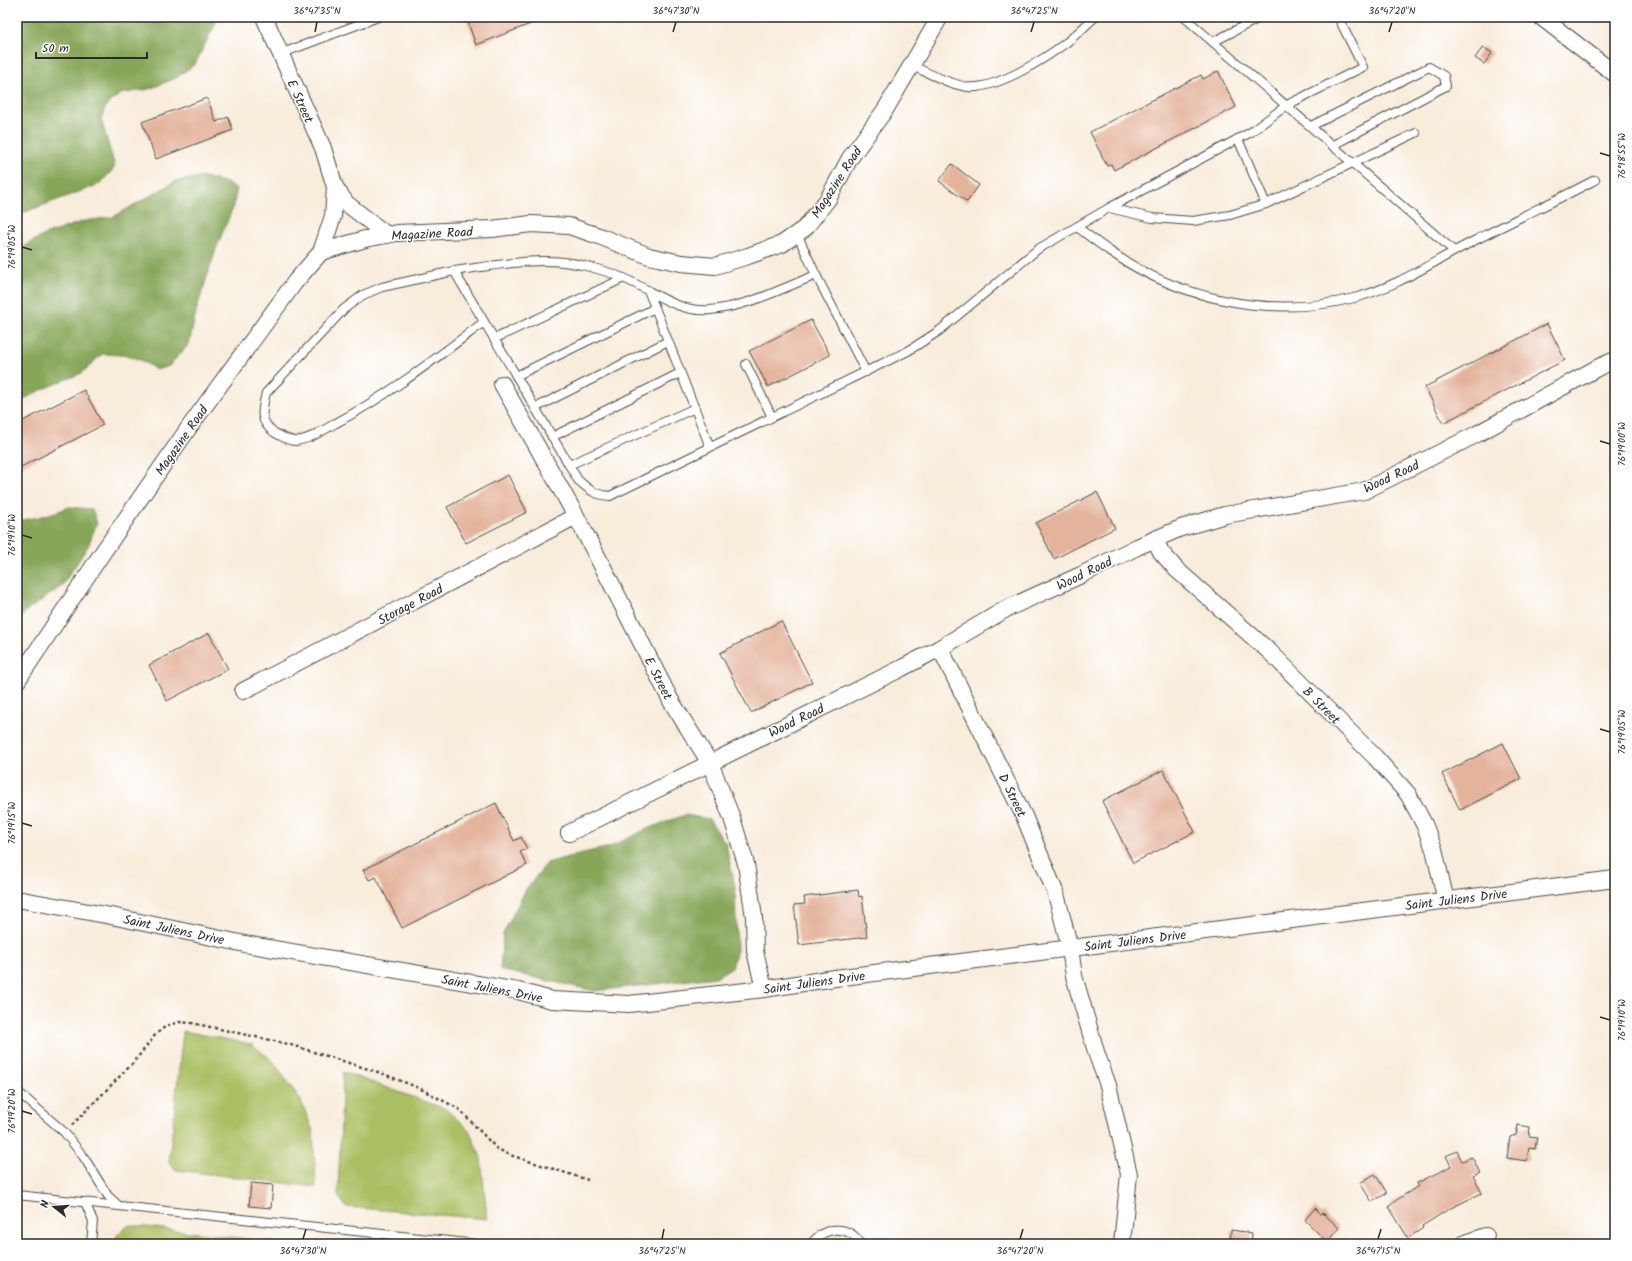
<svg xmlns="http://www.w3.org/2000/svg" width="1632" height="1261" font-family="Kalam,sans-serif">
	<style>
		.green { fill: #aabf63; stroke: #6a7547 }
		.forest { fill: #87a659; stroke: #596842 }
		.building { fill: #e4b39b }
		.lines { fill: none; stroke-linecap: round; stroke-linejoin: round }
		.service-casing { stroke: #4a4845; stroke-width: 10 }
		.minor-casing { stroke: #4a4845; stroke-width: 18 }
		.path { stroke: #4a4845; stroke-width: 2.5; stroke-dasharray: 3 3; stroke-linecap: butt }
		.service { stroke: #fff; stroke-width: 8 }
		.minor { stroke: #fff; stroke-width: 16 }
		.ticks { fill: none; stroke: #2b2b2b; stroke-width: 1.5 }
		.labels { text-anchor: middle; stroke-width: 3; stroke-linejoin: round; paint-order: stroke }
		.street-label { font-size: 13px; fill: #2b2b2b; stroke: #fff }
		.neatline { fill: none; stroke: #2b2b2b; stroke-width: 1.5 }
		.ticks-label { font-size: 10px; text-anchor: middle; fill: #2b2b2b }
	</style>
	<rect width="100%" height="100%" fill="#fff"/>
	<filter id="ink" filterUnits="userSpaceOnUse"><feTurbulence type="fractalNoise" baseFrequency=".025" numOctaves="2"/><feDisplacementMap in="SourceGraphic" scale="8" xChannelSelector="R" yChannelSelector="G"/><feConvolveMatrix kernelMatrix="1 2 1 2 8 2 1 2 1" color-interpolation-filters="sRGB"/></filter>
	<filter id="wash" filterUnits="userSpaceOnUse"><feTurbulence type="fractalNoise" baseFrequency=".012" numOctaves="4" result="noise"/><feDisplacementMap in="SourceGraphic" scale="16" xChannelSelector="R" yChannelSelector="G"/><feGaussianBlur stdDeviation="0.9" result="paint"/><feColorMatrix in="noise" values="0 0 0 0 0 0 0 0 0 0 0 0 0 0 0 0 0 1.4 0 .05"/><feComposite in="paint" operator="in"/></filter>
	<g filter="url(#wash)">
		<rect width="100%" height="100%" fill="#f8ecdb"/>
		<g class="green">
			<path d="M183 1031 251 1044 272 1060 300 1099 313 1131 316 1187 176 1170 169 1162Z"/>
			<path d="M343 1072 446 1109 469 1130 481 1158 487 1219 346 1207 338 1196Z"/>
			<path d="M129 1225 275 1242 274 1244H116L117 1235Z"/>
		</g>
		<g class="forest">
			<path d="M17 17H216L215 25 195 64 176 78 149 89 120 94 106 106 101 119 115 167 100 184 17 215Z"/>
			<path d="M204 177 227 183 237 189 233 207 216 249 197 308 189 344 169 366 156 370C137 355 125 355 102 354L82 373 41 390 17 403V250L44 235 84 221 113 217 176 181Z"/>
			<path d="M69 507 92 509 97 523 88 546 62 586 25 612 17 626V521C36 518 52 514 69 507Z"/>
			<path d="M685 815 709 819 726 844 735 887 737 950 732 967 716 977 595 991 500 970 503 934 526 889 547 863 578 854 610 847 649 828Z"/>
		</g>
		<g id="blocks">
			<g class="building">
				<path d="M466 17H546V18L476 45Z"/>
				<path d="M1483 47 1492 53 1484 64 1475 58Z"/>
				<path d="M1218 71 1236 107 1114 170 1111 164 1107 166 1090 132 1201 75 1203 79Z"/>
				<path d="M207 98 216 122 228 117 233 130 156 159 142 122Z"/>
				<path d="M952 164 979 185 967 202 939 181Z"/>
				<path d="M811 320 830 355 768 387 749 351Z"/>
				<path d="M1547 324 1565 360 1443 423 1425 387Z"/>
				<path d="M84 390 103 425 17 469V424Z"/>
				<path d="M508 475 527 512 466 543 447 507Z"/>
				<path d="M1097 492 1115 528 1054 559 1036 523Z"/>
				<path d="M781 621 812 682 751 713 720 653Z"/>
				<path d="M209 633 228 669 167 701 149 665Z"/>
				<path d="M1503 743 1521 779 1460 810 1442 774Z"/>
				<path d="M1163 770 1195 832 1133 863 1102 801Z"/>
				<path d="M496 803 514 841 521 837 527 849 520 852 527 865 402 928 376 877 369 880 363 870Z"/>
				<path d="M858 890 859 897 862 896 867 937 799 945 794 905 805 904 804 897Z"/>
				<path d="M1518 1125 1530 1127 1529 1136 1537 1137 1535 1149 1529 1148 1527 1161 1507 1158 1510 1137 1516 1135Z"/>
				<path d="M1457 1151 1462 1161 1472 1157 1480 1173 1473 1176 1482 1193 1449 1209 1422 1226 1423 1228 1408 1238 1389 1207 1392 1203 1418 1186 1417 1183 1451 1166 1446 1156Z"/>
				<path d="M1375 1174 1387 1193 1372 1202 1360 1183Z"/>
				<path d="M251 1183 273 1185 271 1208 249 1206Z"/>
				<path d="M1315 1208 1321 1214 1323 1213 1339 1228 1327 1242 1305 1220Z"/>
				<path d="M1231 1230 1252 1233 1251 1244H1230Z"/>
			</g>
		</g>
	</g>
	<g filter="url(#ink)">
		<use href="#blocks" fill-opacity="0" stroke="#4a4845" stroke-width="1"/>
		<g class="lines">
			<g class="service-casing">
				<g id="service">
					<path d="M1184 17 1454 251"/>
					<path d="M1213 42 1261 17"/>
					<path d="M280 54 378 17"/>
					<path d="M910 65C929 73 948 84 968 87 996 90 1046 58 1067 42 1077 34 1086 25 1095 17"/>
					<path d="M1311 126 1429 67 1444 76 1446 86 1333 145"/>
					<path d="M1238 139 1266 204"/>
					<path d="M1109 208 1152 218 1193 221 1230 215 1266 204 1416 133"/>
					<path d="M1077 227C1088 235 1099 244 1111 252 1181 300 1271 319 1354 298 1390 289 1422 269 1455 251 1501 226 1549 204 1595 180"/>
					<path d="M797 234 816 275C783 288 747 307 710 310 677 313 652 290 623 278 612 273 598 269 586 266 542 255 498 265 454 271L578 480C589 490 595 495 610 496L908 351 939 331 1038 249 1109 208 1251 132 1287 105 1363 67 1338 17"/>
					<path d="M454 271 382 287 363 295 344 309 266 393C262 410 258 421 275 433 281 436 288 441 295 441 309 440 324 430 336 423 389 395 436 358 484 322"/>
					<path d="M816 275 866 372"/>
					<path d="M648 290 710 447"/>
					<path d="M494 339 624 278"/>
					<path d="M746 364 772 417"/>
					<path d="M516 376 655 308"/>
					<path d="M535 408 668 341"/>
					<path d="M552 437 680 373"/>
					<path d="M569 465 695 408"/>
					<path d="M17 1091 64 1132 83 1156 108 1196 119 1206 477 1244"/>
					<path d="M17 1195 119 1206"/>
					<path d="M85 1202 93 1221 91 1244"/>
					<path d="M811 1244C825 1226 848 1224 861 1244"/>
				</g>
			</g>
			<g class="minor-casing">
				<g id="minor">
					<path d="M264 17 323 148 335 187 333 216 321 252"/>
					<path d="M1541 17 1615 74"/>
					<path d="M335 187 346 203 387 235"/>
					<path d="M502 384 576 516 608 577 671 701 710 763 732 818 746 864 754 917 755 951 764 989"/>
					<path d="M1155 539 1161 552 1177 570 1270 652 1375 757 1408 794 1424 824 1434 849 1446 901"/>
					<path d="M940 648 1024 816 1056 894 1070 948 1074 976 1097 1055 1108 1085 1129 1174 1122 1244"/>
					<path d="M17 681 101 555 190 426 295 282 321 252 365 239 397 233 492 229 531 224 569 226 599 236 649 256 681 263 715 266 748 256 782 244 805 228 828 199 850 158 885 110 940 17"/>
					<path d="M243 691 576 516"/>
					<path d="M569 833 900 669 940 648 1006 609 1081 575 1137 547 1181 528 1225 515 1364 491 1477 434 1599 367 1615 360"/>
					<path d="M17 899 111 916 245 944 518 991 552 1000 629 1004 764 989 835 978 1615 879"/>
					<path d="M1463 1244 1486 1236"/>
				</g>
			</g>
			<path class="path" d="M72 1125 134 1062 156 1034 166 1026 179 1022 192 1023 288 1044 381 1073 419 1088 459 1109 497 1149 513 1156 588 1180"/>
			<use href="#service" class="service"/>
			<use href="#minor" class="minor"/>
		</g>
	</g>
	<path class="ticks" d="M315 32 317 22M673 32 676 22M1031 32 1034 22M1389 32 1392 22M1600 153 1610 156M22 247 32 250M1600 441 1610 444M22 535 32 538M1600 729 1610 732M22 823 32 826M1600 1017 1610 1020M22 1111 32 1114M303 1239 306 1229M662 1239 664 1229M1020 1239 1023 1229M1378 1239 1381 1229"/>
	<g class="labels">
		<g class="street-label">
			<text transform="translate(301 101) rotate(66)" y="5">E Street</text>
			<text transform="translate(836 182) rotate(-57)" y="5">Magazine Road</text>
			<text transform="translate(432 233) rotate(-3)" y="5">Magazine Road</text>
			<text transform="translate(181 440) rotate(-55)" y="5">Magazine Road</text>
			<text transform="translate(1391 476) rotate(-25)" y="5">Wood Road</text>
			<text transform="translate(1084 573) rotate(-26)" y="5">Wood Road</text>
			<text transform="translate(410 604) rotate(-28)" y="5">Storage Road</text>
			<text transform="translate(659 678) rotate(63)" y="5">E Street</text>
			<text transform="translate(1322 705) rotate(45)" y="5">B Street</text>
			<text transform="translate(796 720) rotate(-26)" y="5">Wood Road</text>
			<text transform="translate(1013 795) rotate(64)" y="5">D Street</text>
			<text transform="translate(1456 899) rotate(-7)" y="5">Saint Juliens Drive</text>
			<text transform="translate(174 929) rotate(12)" y="5">Saint Juliens Drive</text>
			<text transform="translate(1135 940) rotate(-7)" y="5">Saint Juliens Drive</text>
			<text transform="translate(814 982) rotate(-8)" y="5">Saint Juliens Drive</text>
			<text transform="translate(492 988) rotate(11)" y="5">Saint Juliens Drive</text>
		</g>
	</g>
	<rect width="1632" height="1261" fill="none" stroke="#fff" stroke-width="44"/>
	<g transform="translate(54 1207) rotate(287)" stroke="#ffffff" stroke-width="3" paint-order="stroke">
	<path d="M0-3L7 15L0 10L-7 15Z" fill="#2b2b2b"/>
	<text y="-6" font-size="11" font-weight="bold" text-anchor="middle" fill="#2b2b2b">N</text>
	</g>
	<path d="M36 52v6h111v-6" fill="none" stroke="#2b2b2b" stroke-width="2"/>
	<text x="42" y="52" font-size="12" fill="#2b2b2b" stroke="#ffffff" stroke-width="3" paint-order="stroke">50 m</text>
	<rect x="22" y="22" width="1588" height="1217" class="neatline"/>
	<g class="ticks-label">
		<text x="317" y="14">36°47'35"N</text>
		<text x="676" y="14">36°47'30"N</text>
		<text x="1034" y="14">36°47'25"N</text>
		<text x="1392" y="14">36°47'20"N</text>
		<text transform="translate(1621 156) rotate(-90)" y="4">76°18'55"W</text>
		<text transform="translate(11 247) rotate(-90)" y="4">76°19'05"W</text>
		<text transform="translate(1621 444) rotate(-90)" y="4">76°19'00"W</text>
		<text transform="translate(11 535) rotate(-90)" y="4">76°19'10"W</text>
		<text transform="translate(1621 732) rotate(-90)" y="4">76°19'05"W</text>
		<text transform="translate(11 823) rotate(-90)" y="4">76°19'15"W</text>
		<text transform="translate(1621 1020) rotate(-90)" y="4">76°19'10"W</text>
		<text transform="translate(11 1111) rotate(-90)" y="4">76°19'20"W</text>
		<text x="303" y="1254">36°47'30"N</text>
		<text x="662" y="1254">36°47'25"N</text>
		<text x="1020" y="1254">36°47'20"N</text>
		<text x="1378" y="1254">36°47'15"N</text>
	</g>
</svg>
